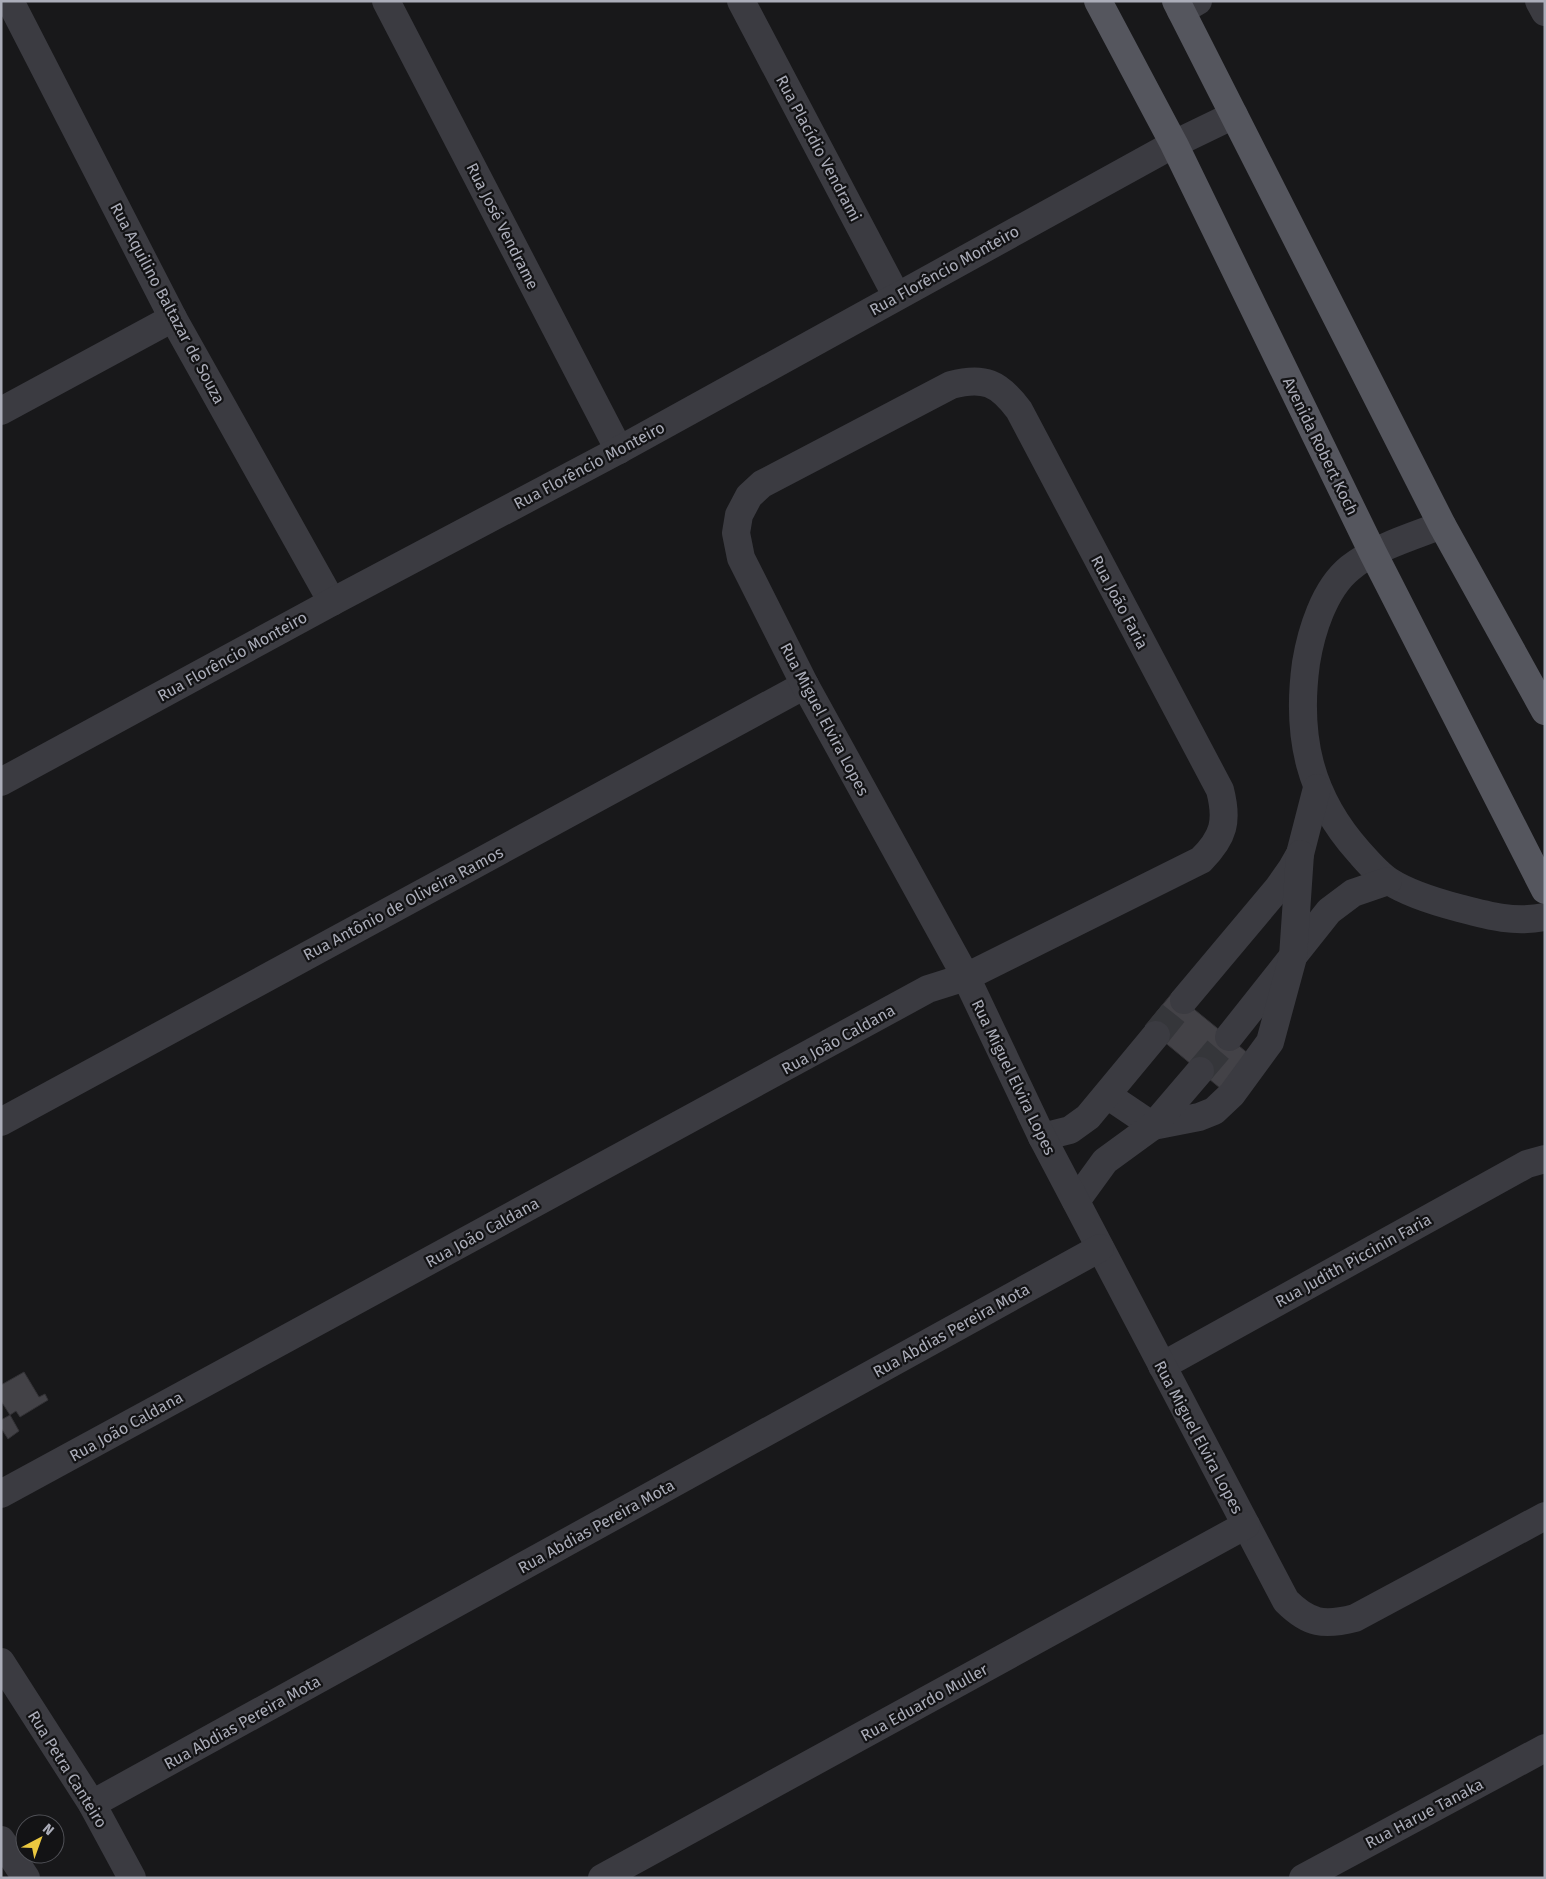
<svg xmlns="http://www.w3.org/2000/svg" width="1546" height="1879" font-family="'Fira Sans',sans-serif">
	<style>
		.building { fill: #434247; stroke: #333236 }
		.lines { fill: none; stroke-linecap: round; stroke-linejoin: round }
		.minor-tunnel { stroke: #35363a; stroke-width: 28; stroke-dasharray: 28 14; stroke-linecap: butt }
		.minor { stroke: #3b3b41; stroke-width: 28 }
		.major { stroke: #55565e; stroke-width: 28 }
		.labels { text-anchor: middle; stroke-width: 4.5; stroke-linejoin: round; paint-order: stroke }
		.street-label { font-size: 16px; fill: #abadb9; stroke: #131315 }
	</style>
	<rect width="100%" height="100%" fill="#18181a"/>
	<g class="building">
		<path d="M1173 992 1255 1059 1226 1093 1145 1026Z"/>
		<path d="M24 1372 39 1397 45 1394 48 1400 20 1417 16 1411 10 1415 1 1401V1385Z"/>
		<path d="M10 1415 19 1431 8 1439 1 1428V1420Z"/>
	</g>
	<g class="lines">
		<g class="minor-tunnel">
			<path d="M1156 1035 1184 1000"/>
			<path d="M1200 1071 1229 1037"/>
		</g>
		<g class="minor">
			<path d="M10 1 173 318 332 602"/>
			<path d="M386 1 619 450"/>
			<path d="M741 1 896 295"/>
			<path d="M1539 1 1545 12"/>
			<path d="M1181 11 1198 1"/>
			<path d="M1 411 173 318"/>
			<path d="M1442 525C1411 537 1376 547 1350 568 1324 589 1311 632 1306 663 1296 736 1309 796 1359 852 1368 862 1378 874 1389 881 1409 894 1436 902 1459 908 1489 916 1514 923 1545 917"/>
			<path d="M1 782 332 602 619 450 1174 144 1234 115"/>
			<path d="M1184 1000 1278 888 1292 868 1300 854 1317 788"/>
			<path d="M1229 1037 1329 911 1353 893 1388 881"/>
			<path d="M1107 1095 1153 1126 1199 1117 1214 1111 1232 1094 1270 1042 1293 957 1300 854"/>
			<path d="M1 1122 805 685"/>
			<path d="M1042 1137 1070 1130 1088 1117 1156 1035"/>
			<path d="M1076 1201 1105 1161 1153 1126 1200 1071"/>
			<path d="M1162 1366 1527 1164 1545 1159"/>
			<path d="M1 1494 928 989 966 977 1201 860C1224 837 1228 821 1220 790L1019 410C999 383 984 376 951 385L762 484 749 496 739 515 736 533 741 558 805 685 966 977 1042 1137 1286 1601C1309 1624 1324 1626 1355 1618L1545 1516"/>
			<path d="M1 1662 92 1804 132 1878"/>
			<path d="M92 1804 1100 1248"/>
			<path d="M1 1840 26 1878"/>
			<path d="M602 1878 1246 1525"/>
			<path d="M1303 1878 1545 1748"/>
		</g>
		<g class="major">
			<path d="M1098 1 1174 144 1373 553 1545 890"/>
			<path d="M1176 1 1442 525 1545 711"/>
		</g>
	</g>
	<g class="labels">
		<g class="street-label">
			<text transform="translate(819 148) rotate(62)" y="6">Rua Placídio Vendrami</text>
			<text transform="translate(503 226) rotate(63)" y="6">Rua José Vendrame</text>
			<text transform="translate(944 270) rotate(-29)" y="6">Rua Florêncio Monteiro</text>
			<text transform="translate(168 303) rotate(62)" y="6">Rua Aquilino Baltazar de Souza</text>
			<text transform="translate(1321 446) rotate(64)" y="6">Avenida Robert Koch</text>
			<text transform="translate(589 465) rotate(-28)" y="6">Rua Florêncio Monteiro</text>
			<text transform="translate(1120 602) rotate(62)" y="6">Rua João Faria</text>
			<text transform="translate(232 656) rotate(-29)" y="6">Rua Florêncio Monteiro</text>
			<text transform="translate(825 719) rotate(62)" y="6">Rua Miguel Elvira Lopes</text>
			<text transform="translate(403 903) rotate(-28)" y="6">Rua Antônio de Oliveira Ramos</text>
			<text transform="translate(838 1039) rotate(-29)" y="6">Rua João Caldana</text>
			<text transform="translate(1014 1077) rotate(64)" y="6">Rua Miguel Elvira Lopes</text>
			<text transform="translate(482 1232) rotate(-29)" y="6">Rua João Caldana</text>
			<text transform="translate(1353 1260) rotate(-29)" y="6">Rua Judith Piccinin Faria</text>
			<text transform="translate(951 1330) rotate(-29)" y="6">Rua Abdias Pereira Mota</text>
			<text transform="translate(126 1426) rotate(-29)" y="6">Rua João Caldana</text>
			<text transform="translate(1199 1437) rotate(62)" y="6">Rua Miguel Elvira Lopes</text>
			<text transform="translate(596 1526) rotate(-29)" y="6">Rua Abdias Pereira Mota</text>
			<text transform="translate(924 1702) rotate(-29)" y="6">Rua Eduardo Muller</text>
			<text transform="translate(242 1722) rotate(-29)" y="6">Rua Abdias Pereira Mota</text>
			<text transform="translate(68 1769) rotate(58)" y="6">Rua Petra Canteiro</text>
			<text transform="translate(1424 1813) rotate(-28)" y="6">Rua Harue Tanaka</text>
		</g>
	</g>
	<rect width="1546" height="1879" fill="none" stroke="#abadb9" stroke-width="5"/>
	<g transform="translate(40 1839) rotate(41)"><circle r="24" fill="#131315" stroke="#505157"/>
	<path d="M0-4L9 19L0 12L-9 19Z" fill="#ebc840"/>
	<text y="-8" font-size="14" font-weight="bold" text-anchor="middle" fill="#abadb9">N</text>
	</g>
</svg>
